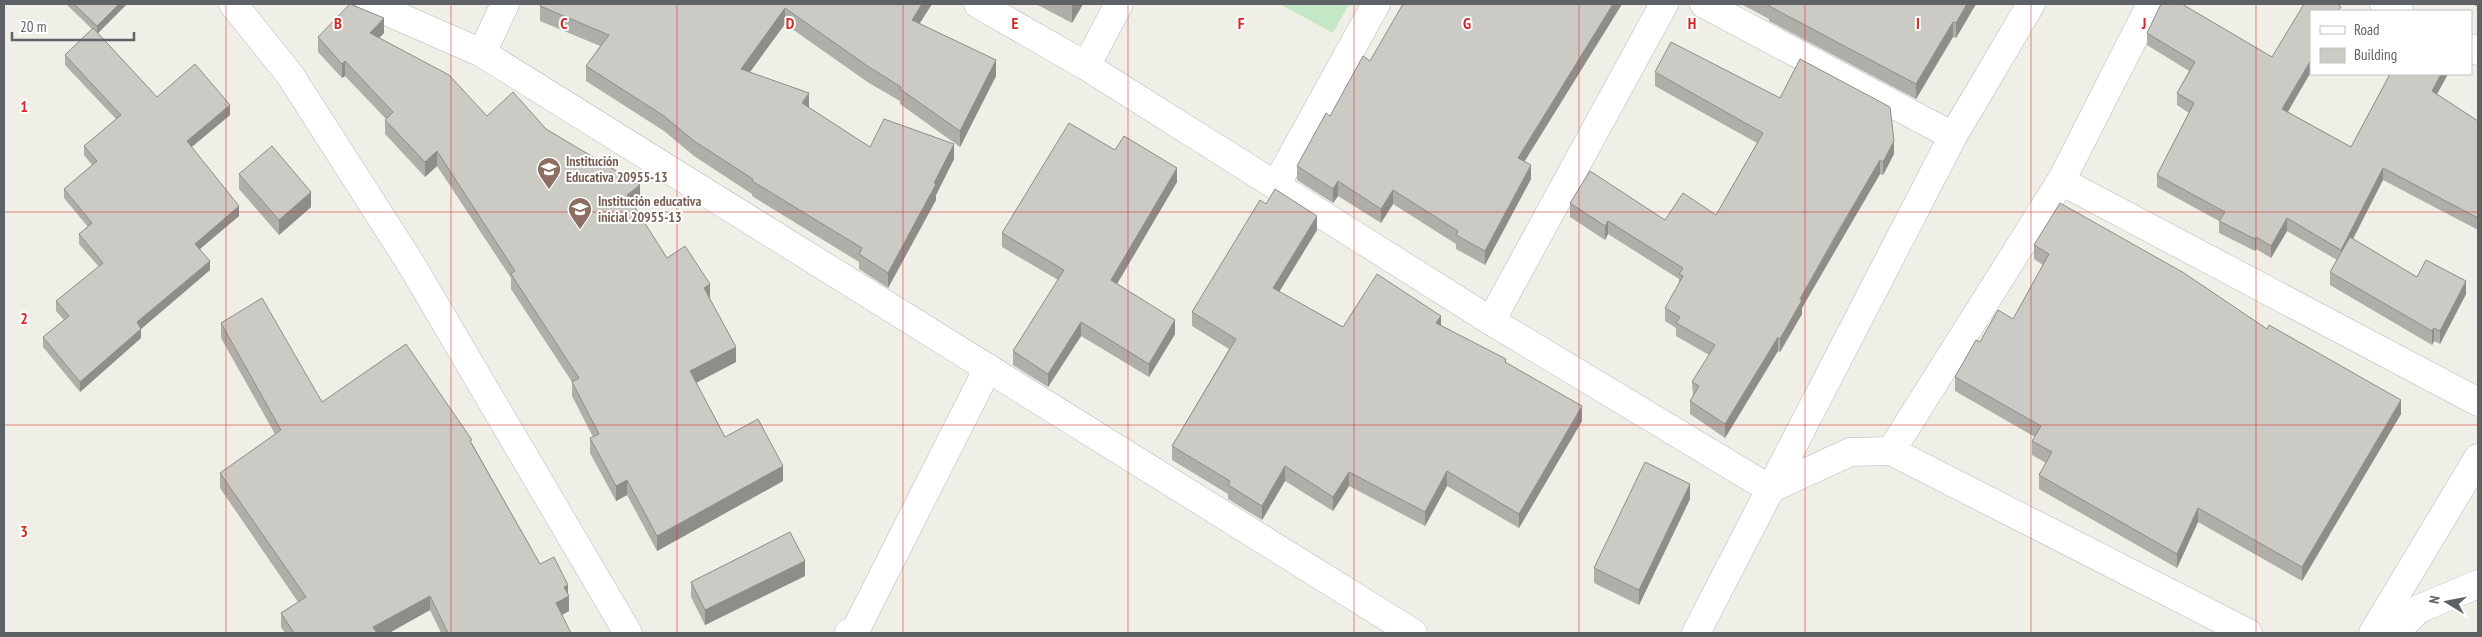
<svg xmlns="http://www.w3.org/2000/svg" width="2482" height="637" font-family="'PT Sans Narrow',sans-serif">
	<style>
		.green { fill: #c4e7c6 }
		.lines { fill: none; stroke-linecap: round; stroke-linejoin: round }
		.street-casing { stroke: #b7b9bd; stroke-width: 29 }
		.secondary-casing { stroke: #b5b9be; stroke-width: 29 }
		.street { stroke: #fff; stroke-width: 28 }
		.secondary { stroke: #fff; stroke-width: 28 }
		.wall { fill: #afaea9 }
		.shaded-wall { fill: #8f8d89 }
		.building { fill: #cccac4; stroke: #8f8d89 }
		.grid { fill: none; stroke: #d62828; stroke-width: 1; stroke-opacity: 0.55 }
		.labels { text-anchor: middle; stroke-width: 4; stroke-linejoin: round; paint-order: stroke }
		.education-label { font-size: 14px; font-weight: bold; fill: #785e54; stroke: #fff; text-anchor: start }
		.grid-label { font-size: 16px; text-anchor: middle; font-weight: bold; fill: #d62828; stroke: #fff; stroke-width: 4; stroke-linejoin: round; paint-order: stroke }
	</style>
	<rect width="100%" height="100%" fill="#f0efe7"/>
	<path class="green" d="M1280 4H1349L1333 33Z"/>
	<g class="lines">
		<g class="street-casing">
			<g id="street">
				<path d="M370 4 482 53 1413 633"/>
				<path d="M978 4 1086 66 1491 321 1770 489 1850 452 1891 451 2248 633"/>
				<path d="M1704 4 1953 136"/>
				<path d="M2384 4 2399 11"/>
				<path d="M2471 48 2478 51"/>
				<path d="M482 53 505 4"/>
				<path d="M1086 66 1119 4"/>
				<path d="M2061 181 2478 402"/>
				<path d="M1276 185 1376 4"/>
				<path d="M1491 321 1664 4"/>
				<path d="M1891 451 2061 181 2151 4"/>
				<path d="M849 633 856 629 988 368"/>
				<path d="M1696 633 1953 136 2031 4"/>
				<path d="M2373 633 2478 458"/>
			</g>
		</g>
		<g class="secondary-casing">
			<g id="secondary">
				<path d="M233 4 290 75 411 264 628 633"/>
				<path d="M2394 633 2419 609 2478 584"/>
			</g>
		</g>
		<use href="#street" class="street"/>
		<use href="#secondary" class="secondary"/>
	</g>
	<g class="wall">
		<path d="M66 4H127L98 33 157 97 230 115 191 147 239 216 200 249 210 270 141 329V338L80 392 43 347V337L64 320 56 311V301L99 267 79 244V234L88 227 64 198V189L92 165 84 155V146L116 119 65 65V55L92 29Z"/>
		<path d="M932 4 920 23 996 76 960 147 900 104V101L869 83 785 24 750 72 809 108 870 147 954 159 936 195V200L888 288 859 269V262L752 196V194L694 156 664 131 586 81V66L600 46 540 21V6Z"/>
		<path d="M1036 4H1083L1072 23Z"/>
		<path d="M1622 4 1524 162 1531 179 1485 265 1456 249V244L1393 204 1381 223 1338 196 1333 203 1297 180V166L1330 116 1370 61Z"/>
		<path d="M1741 4H1976L1956 38 1953 37 1916 99 1769 21V19Z"/>
		<path d="M2472 4H2478V7Z"/>
		<path d="M2341 11 2288 112 2351 147 2390 74H2448L2437 94 2478 121V230L2383 180 2353 239 2417 277 2466 294 2440 344 2434 341 2432 345 2330 285V272L2337 260 2287 231 2271 258 2256 249 2255 251 2219 233V221L2157 187V175L2189 113 2177 105V93L2189 71 2147 45V33L2272 57Z"/>
		<path d="M384 33 379 38 487 116 546 129 640 200 633 205 667 258 710 299 736 362 696 383 725 437 783 481 657 551 627 495 616 501 590 453V438L593 437 572 396V382L511 289V278L437 166 425 177 385 134V120L386 119 345 76 342 78 318 52V37Z"/>
		<path d="M1655 72 1780 98 1894 154 1883 175 1880 174 1836 248 1802 308V314L1780 352 1778 351 1725 438 1690 414V401L1693 396 1692 382 1709 355 1676 336V328L1665 321V308L1679 283V279L1608 234 1605 240 1570 217V203L1665 220 1716 215 1757 143 1655 86Z"/>
		<path d="M1115 150 1177 182 1117 284 1175 334 1149 377 1081 336 1048 387 1013 365V351L1058 280 1002 247V233Z"/>
		<path d="M239 174 311 207 279 235 239 189Z"/>
		<path d="M1266 204 1317 230 1279 292 1343 327 1441 325 1506 363 1582 421 1519 528 1447 486 1425 526 1349 486 1333 511 1285 481 1262 520 1228 499V494L1172 460V446L1229 349 1192 326V312Z"/>
		<path d="M2034 245 2267 329 2401 414 2302 581 2198 522 2177 568 2039 489V475L2046 463 2032 455V441L2035 437 1955 391V377L1980 342 2013 319 2043 265 2034 259Z"/>
		<path d="M221 323 322 402 472 443 540 564 568 593 569 611 562 615 571 633H441L430 610 389 633H285L281 627V613L298 602 220 488V473L275 434 221 338Z"/>
		<path d="M1690 499 1639 605 1594 583V568Z"/>
		<path d="M805 576 705 625 691 597V582Z"/>
	</g>
	<g class="shaded-wall">
		<path d="M119 4H127L97 34V26Z"/>
		<path d="M922 4H932L912 35V20Z"/>
		<path d="M1072 4H1083L1072 23Z"/>
		<path d="M1613 4H1622L1518 172V158Z"/>
		<path d="M1967 4H1976L1956 38V23Z"/>
		<path d="M785 8V24L741 84V69Z"/>
		<path d="M384 18V33L370 48V33Z"/>
		<path d="M1953 22V37L1916 99V84Z"/>
		<path d="M996 60V76L960 147V131Z"/>
		<path d="M2311 60V72L2282 122V109Z"/>
		<path d="M345 61V76L342 78V64Z"/>
		<path d="M2441 74H2448L2432 103V91Z"/>
		<path d="M809 93V108L802 103Z"/>
		<path d="M230 105V115L187 151V141Z"/>
		<path d="M1894 141V154L1883 175V162Z"/>
		<path d="M954 144V159L936 195V200L888 288V273Z"/>
		<path d="M437 151V166L425 177V162Z"/>
		<path d="M1880 160V174L1802 308V314L1780 352V339L1800 299Z"/>
		<path d="M1531 165V179L1485 265V251Z"/>
		<path d="M1177 168V182L1111 294V280Z"/>
		<path d="M2383 168V180L2341 262V250Z"/>
		<path d="M1338 181V196L1333 203V189Z"/>
		<path d="M640 185V200L627 209V195Z"/>
		<path d="M1393 190V204L1381 223V209Z"/>
		<path d="M311 192V207L279 235V220Z"/>
		<path d="M239 206V216L195 253V244Z"/>
		<path d="M1317 216V230L1273 302V288Z"/>
		<path d="M2287 218V231L2271 258V246Z"/>
		<path d="M1608 221V234L1605 240V226Z"/>
		<path d="M2256 237V249L2255 251V239Z"/>
		<path d="M210 261V270L141 329V338L80 392V382L137 322Z"/>
		<path d="M2466 281V294L2440 344V331Z"/>
		<path d="M710 284V299L704 288Z"/>
		<path d="M1441 316V330L1436 323Z"/>
		<path d="M1175 320V334L1149 377V364Z"/>
		<path d="M1081 322V336L1048 387V374Z"/>
		<path d="M2434 328V341L2432 345V331Z"/>
		<path d="M1778 337V351L1725 438V424Z"/>
		<path d="M736 347V362L690 386V371Z"/>
		<path d="M2401 400V414L2302 581V567Z"/>
		<path d="M1582 406V421L1519 528V514Z"/>
		<path d="M783 466V481L657 551V536Z"/>
		<path d="M1285 466V481L1262 520V506Z"/>
		<path d="M1447 471V486L1425 526V512Z"/>
		<path d="M1349 472V486L1333 511V497Z"/>
		<path d="M627 480V495L616 501V486Z"/>
		<path d="M1690 484V499L1639 605V590Z"/>
		<path d="M2198 508V522L2177 568V554Z"/>
		<path d="M805 561V576L705 625V610Z"/>
		<path d="M568 585V597L569 596V611L556 618V603L564 587Z"/>
		<path d="M430 596V610L389 633H373V627Z"/>
	</g>
	<g class="building">
		<path d="M74 4H119L97 26Z"/>
		<path d="M350 4 384 18 370 33 449 75 487 116 513 92 546 129 640 185 627 195 667 258 685 246 710 284 704 288 736 347 690 371 725 437 758 419 783 466 657 536 627 480 616 486 590 438 599 434 572 382 579 378 511 274 515 271 437 151 425 162 385 120 393 112 345 61 342 64 318 37Z"/>
		<path d="M541 4H922L912 20 996 60 960 131 900 89 901 87 869 67 785 8 741 69 809 93 802 103 870 147 884 119 954 144 934 183 936 184 888 273 859 254 862 248 752 181 753 179 694 141 664 116 586 66 609 35 540 6Z"/>
		<path d="M1403 4H1613L1518 158 1531 165 1485 251 1456 235 1458 231 1393 190 1381 209 1338 181 1333 189 1297 166 1326 113 1330 116 1363 56 1370 61Z"/>
		<path d="M1769 4H1967L1956 23 1953 22 1916 84 1769 6 1770 4Z"/>
		<path d="M2161 4H2182L2272 57 2304 4H2337L2341 7 2338 11H2311V60L2282 109 2351 147 2390 74H2441L2432 91 2478 121V218L2383 168 2341 250 2287 218 2271 246 2256 237 2255 239 2219 221 2225 212 2157 175 2194 103 2177 93 2195 62 2147 33Z"/>
		<path d="M93 28 157 97 195 64 230 105 187 141 239 206 195 244 210 261 137 322 141 329 80 382 43 337 69 316 56 301 103 263 79 234 92 223 64 189 97 161 84 146 121 115 65 55Z"/>
		<path d="M1671 42 1780 98 1800 59 1890 107 1894 141 1883 162 1880 160 1836 235 1800 299 1802 300 1780 339 1778 337 1725 424 1690 401 1699 386 1692 382 1715 345 1676 323 1680 317 1665 308 1683 276 1679 274 1683 268 1608 221 1605 226 1570 203 1590 171 1665 220 1683 193 1716 215 1763 133 1655 72Z"/>
		<path d="M1069 123 1115 150 1124 136 1177 168 1111 280 1175 320 1149 364 1081 322 1048 374 1013 351 1064 270 1002 233Z"/>
		<path d="M272 146 311 192 279 220 239 174Z"/>
		<path d="M1275 189 1317 216 1273 288 1343 327 1377 274 1441 316 1436 323 1506 359 1505 362 1582 406 1519 514 1447 471 1425 512 1349 472 1333 497 1285 466 1262 506 1228 485 1230 481 1172 446 1236 339 1192 312 1260 200 1266 204Z"/>
		<path d="M2060 203 2184 273 2267 329 2269 325 2401 400 2302 567 2198 508 2177 554 2039 475 2052 452 2032 441 2041 426 1955 377 1976 340 1980 342 1998 310 2013 319 2049 254 2034 245Z"/>
		<path d="M2350 237 2417 277 2426 260 2466 281 2440 331 2434 328 2432 331 2330 272Z"/>
		<path d="M262 298 322 402 406 344 472 440 470 441 540 564 554 557 568 585 564 587 569 596 556 603 571 633H448L430 596 373 627 377 633H294L281 613 306 597 220 473 281 430 221 323Z"/>
		<path d="M1645 462 1690 484 1639 590 1594 568Z"/>
		<path d="M790 532 805 561 705 610 691 582Z"/>
	</g>
	<path class="grid" d="M226 4V633M451 4V633M677 4V633M903 4V633M1128 4V633M1354 4V633M1579 4V633M1805 4V633M2031 4V633M2256 4V633M4 212H2478M4 425H2478"/>
	<defs>
		<g id="school-pin" transform="scale(1.25)"><path d="M0 17L-7.5 6A9.5 9.5 0 1 1 7.5 6Z" fill="#8d6e63" stroke="#fff"/><path d="M0-5L7-2L0 1L-7-2ZM-4 1L0 2.5L4 1V4Q0 6-4 4Z" fill="#fff"/></g>
	</defs>
	<g fill-rule="evenodd">
		<use href="#school-pin" x="549" y="169"/>
		<use href="#school-pin" x="580" y="209"/>
	</g>
	<g class="labels">
		<g class="education-label">
			<text x="566" y="166">Institución<tspan x="566" dy="16">Educativa 20955-13</tspan></text>
			<text x="598" y="206">Institución educativa<tspan x="598" dy="16">inicial 20955-13</tspan></text>
		</g>
	</g>
	<g class="grid-label">
		<text x="338" y="29">B</text>
		<text x="564" y="29">C</text>
		<text x="790" y="29">D</text>
		<text x="1015" y="29">E</text>
		<text x="1241" y="29">F</text>
		<text x="1467" y="29">G</text>
		<text x="1692" y="29">H</text>
		<text x="1918" y="29">I</text>
		<text x="2144" y="29">J</text>
		<text x="24" y="112">1</text>
		<text x="24" y="324">2</text>
		<text x="24" y="537">3</text>
	</g>
	<rect width="2482" height="637" fill="none" stroke="#5e6267" stroke-width="10"/>
	<rect x="2310" y="10" width="162" height="65" fill="#ffffff" stroke="#bfc0c2"/>
	<rect x="2320" y="26" width="25" height="8" fill="#ffffff" stroke="#bfc0c2"/>
	<text x="2354" y="35" font-size="15" fill="#5e6267">Road</text>
	<rect x="2320" y="48" width="25" height="15" fill="#cccac4" stroke="#bfc0c2"/>
	<text x="2354" y="60" font-size="15" fill="#5e6267">Building</text>
	<g transform="translate(2447 602) rotate(280)" stroke="#ffffff" stroke-width="4" paint-order="stroke">
	<path d="M0-4L9 19L0 12L-9 19Z" fill="#5e6267"/>
	<text y="-8" font-size="14" font-weight="bold" text-anchor="middle" fill="#5e6267">N</text>
	</g>
	<path d="M12 32v8h122v-8" fill="none" stroke="#5e6267" stroke-width="2.5"/>
	<text x="20" y="32" font-size="15" fill="#5e6267" stroke="#ffffff" stroke-width="4" paint-order="stroke">20 m</text>
</svg>
